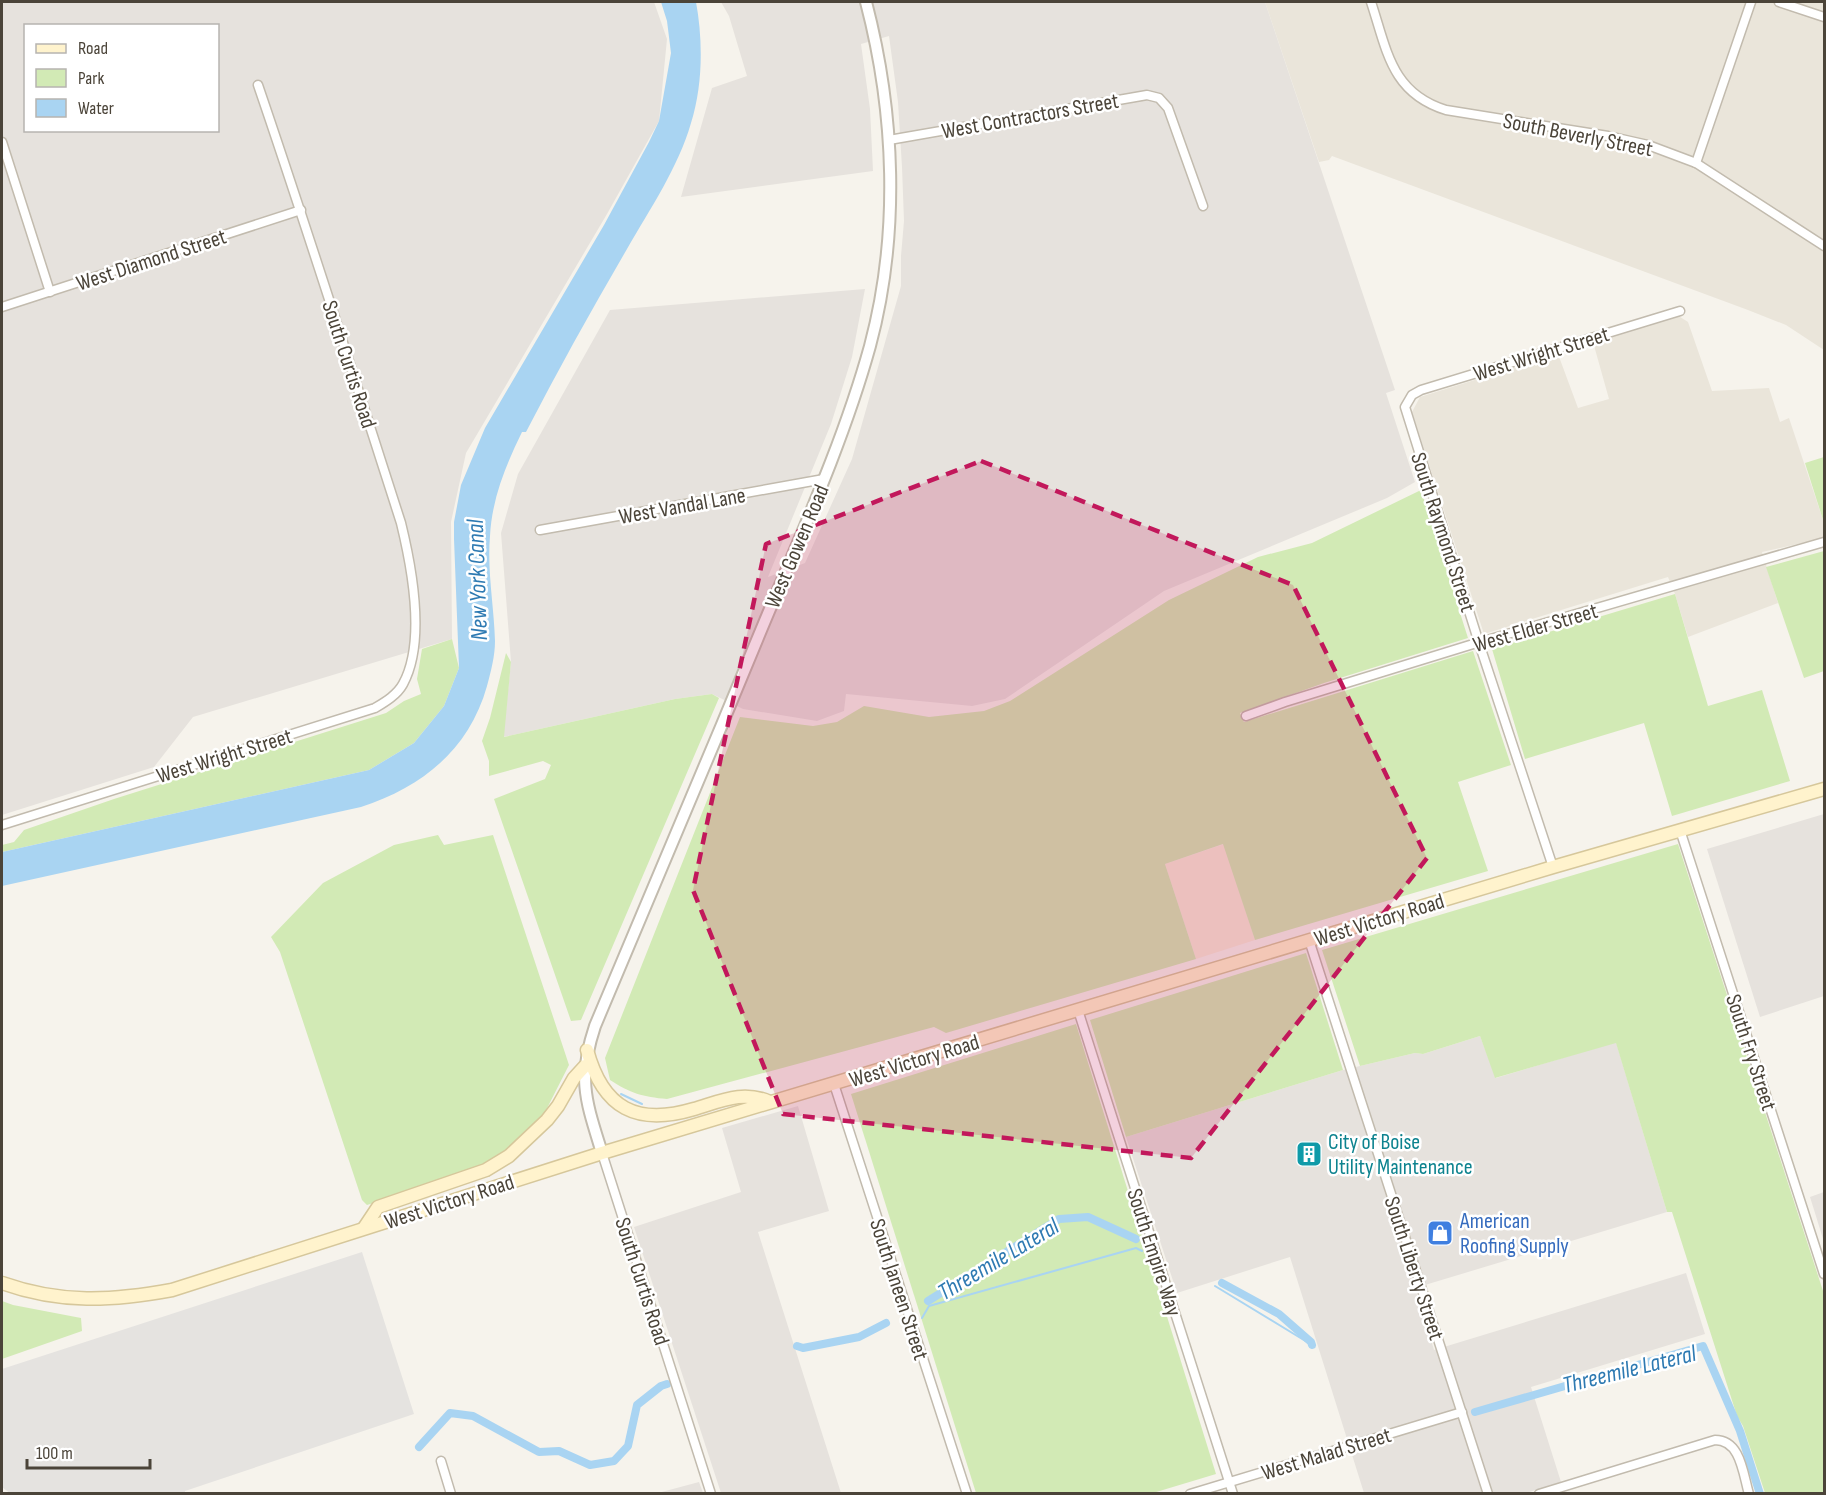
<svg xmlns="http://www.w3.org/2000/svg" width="1826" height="1495" font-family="'Sofia Sans Condensed',sans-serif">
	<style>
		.residential { fill: #eae5da }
		.commercial { fill: #f7ead8 }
		.industrial { fill: #e6e2dd; fill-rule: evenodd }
		.green { fill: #d2eab5 }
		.parking { fill: #e5e3e0 }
		.water { fill: #a9d4f2 }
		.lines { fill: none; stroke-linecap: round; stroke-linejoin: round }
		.stream { stroke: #a9d4f2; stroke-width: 2 }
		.canal { stroke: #a9d4f2; stroke-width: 8 }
		.minor-casing { stroke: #c2bbae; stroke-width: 11 }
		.tertiary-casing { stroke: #c2bbae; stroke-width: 14 }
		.secondary-casing { stroke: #d6c79b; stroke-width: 15 }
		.minor { stroke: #fff; stroke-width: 8 }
		.tertiary { stroke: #fff; stroke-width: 10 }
		.secondary { stroke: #fff3cd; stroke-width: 12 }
		.marked { fill: #c2185b; fill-opacity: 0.2; stroke: #c2185b; stroke-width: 4.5; stroke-dasharray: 12 8; stroke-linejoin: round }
		.labels { text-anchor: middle; stroke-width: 5; stroke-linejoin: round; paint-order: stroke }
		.street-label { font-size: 22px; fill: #4b4439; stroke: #fff }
		.culture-label { font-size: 22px; fill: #0d838f; stroke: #fff; text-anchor: start }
		.shop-label { font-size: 22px; fill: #366cbe; stroke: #fff; text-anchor: start }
		.water-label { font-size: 24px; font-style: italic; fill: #2e7ab2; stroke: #fff }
	</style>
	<rect width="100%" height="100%" fill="#f6f3ec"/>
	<g class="residential">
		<path d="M1265 2H1824V350L1786 325 1748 310 1332 156 1329 160 1319 162Z"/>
		<path d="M1677 315 1688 322 1712 391 1769 388 1780 422 1789 418 1824 523V538L1762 552 1778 603 1688 637 1675 594 1668 577 1484 634 1412 412 1420 397 1558 354 1578 408 1609 399 1593 342Z"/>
	</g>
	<path class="commercial" d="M1224 844 1255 940 1196 959 1165 864Z"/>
	<g class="industrial">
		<path d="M2 2H654L667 39 659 121 607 214 466 453 451 522 452 639 193 717 154 767 2 815ZM26 26H218V130H26Z"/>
		<path d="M721 2H1265L1395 390 1386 393 1415 482 1387 498 1164 591 1005 699 972 706 846 694 844 711 817 721 743 709 712 694 675 699 503 737 511 662 501 533 518 474 610 310 865 289 852 357 831 424 768 577 805 563 852 459 901 286V256L904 221 902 167 898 102 889 36 861 44 870 109 873 171 681 197 712 88 747 76 729 16Z"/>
		<path d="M1824 814V996L1760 1017 1707 849Z"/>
		<path d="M1480 1036 1496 1078 1616 1042 1667 1212 1415 1288 1434 1350 1686 1273 1705 1334 1531 1387 1561 1482 1526 1493H1364L1290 1257 1177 1293 1126 1137 1343 1070 1415 1053 1423 1054Z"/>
		<path d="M798 1106 829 1211 758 1232 841 1493H721L634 1227 741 1192 722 1128Z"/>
		<path d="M1824 1192V1242L1810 1197Z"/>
		<path d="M699 1482 703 1493H658Z"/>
	</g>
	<g class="green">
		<path d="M1824 457V523L1805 463Z"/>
		<path d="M1421 490 1468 638 1324 683 1240 713 1244 722 1473 651 1511 765 1458 782 1488 871 1255 940 1223 844 1165 864 1196 959 946 1033 934 1027 667 1099C643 1097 630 1093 610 1080L605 1058 740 717 813 726 837 722 864 706 929 717 984 711 1010 701 1169 600 1258 557 1312 543Z"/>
		<path d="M1824 551V671L1804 678 1766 567Z"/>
		<path d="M1675 594 1708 706 1762 690 1790 781 1672 816 1644 723 1525 759 1492 649Z"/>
		<path d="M452 639 459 668 444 706 414 743 369 770 2 852V845L14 842 24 830 114 799 386 713 404 701 421 694 417 679 422 649Z"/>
		<path d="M506 653 511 662 504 737 675 699 712 694 719 698 581 1020 571 1021 494 799 545 779 551 765 543 761 489 776V761L482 741 490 718Z"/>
		<path d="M438 835 444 845 493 835 569 1065 540 1122 502 1155 461 1174 367 1205 362 1200 280 952 271 937 323 883 394 845Z"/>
		<path d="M1678 844 1824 1294V1493H1765L1743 1426 1737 1416 1672 1212H1667L1616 1043 1495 1078 1480 1036 1423 1054 1415 1053 1360 1066 1322 950Z"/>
		<path d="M1306 953 1343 1070 1126 1137 1090 1020Z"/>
		<path d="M1076 1024 1216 1474 1153 1493H976L851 1094Z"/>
		<path d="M2 1301 13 1305 81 1318 82 1331 2 1359Z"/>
	</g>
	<path class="parking" d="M362 1252 414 1414 185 1491V1493L11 1494 2 1487V1369Z"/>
	<path class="water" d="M661 2H696C703 40 703 85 691 123 678 168 650 209 627 249 592 309 558 370 526 432H522C506 465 492 498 490 536 487 571 494 606 495 641 495 656 491 671 487 686 469 750 422 787 361 807L2 886V852L369 770 414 743 444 706 459 668 454 539V522L461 485 485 428 604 225 649 142 659 121 671 53 667 21Z"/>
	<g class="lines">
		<g class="stream">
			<path d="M621 1094 642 1104"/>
			<path d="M1215 1286 1312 1345"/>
			<path d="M922 1318 929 1306 1136 1248 1142 1251"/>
		</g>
		<g class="canal">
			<path d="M1222 1283 1279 1314 1311 1342 1312 1345"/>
			<path d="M928 1301 1059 1219 1088 1217 1136 1239"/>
			<path d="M797 1346 803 1348 859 1337 886 1323"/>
			<path d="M1475 1412 1703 1346 1740 1431 1760 1494"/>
			<path d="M419 1447 450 1413 473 1416 539 1452 559 1451 590 1465 614 1461 628 1446 637 1405 661 1386 667 1384"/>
		</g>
		<g class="minor-casing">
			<g id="minor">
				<path d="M1371 2C1387 50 1391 93 1446 110L1608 136 1648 145 1696 163 1824 246"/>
				<path d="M1779 2 1824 17"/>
				<path d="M889 140 1147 95 1159 98 1168 108 1203 206"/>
				<path d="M2 142 50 292"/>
				<path d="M1696 163 1751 2"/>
				<path d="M2 307 301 210"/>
				<path d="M540 530 824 479"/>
				<path d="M1246 716 1285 702 1470 645 1824 542"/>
				<path d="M2 825 375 708C385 702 397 695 403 684 426 642 412 568 401 523 354 377 308 231 258 85"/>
				<path d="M1680 830 1824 1274"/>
				<path d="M1553 867 1479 643 1405 407 1412 395 1421 390 1680 311"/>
				<path d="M1309 940 1488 1494"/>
				<path d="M1078 1010 1233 1494"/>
				<path d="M834 1084 967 1494"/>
				<path d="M602 1153 711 1494"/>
				<path d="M441 1461 451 1494"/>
				<path d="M1190 1494 1462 1412"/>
				<path d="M1539 1494 1715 1440C1741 1440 1743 1474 1749 1494"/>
			</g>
		</g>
		<g class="tertiary-casing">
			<path id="tertiary" d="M602 1153C586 1101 577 1080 595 1026 649 897 704 769 757 640 797 543 842 447 870 346 900 234 895 113 866 2"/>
		</g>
		<g class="secondary-casing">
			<g id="secondary">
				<path d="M587 1050C603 1109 637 1126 694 1109 721 1101 743 1090 770 1102"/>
				<path d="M364 1228 378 1207 486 1170 509 1156 547 1120 558 1106 574 1078 585 1066"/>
				<path d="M2 1283C61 1304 112 1301 172 1290L602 1153 1553 867 1824 789"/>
			</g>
		</g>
		<use href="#minor" class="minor"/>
		<use href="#tertiary" class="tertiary"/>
		<use href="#secondary" class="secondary"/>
	</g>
	<path class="marked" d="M981 461 1293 585 1427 858 1191 1158 783 1114 693 890 766 544Z"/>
	<defs>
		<g id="building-square" transform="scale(1.35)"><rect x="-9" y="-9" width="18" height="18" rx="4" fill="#0f9aa8" stroke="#fff"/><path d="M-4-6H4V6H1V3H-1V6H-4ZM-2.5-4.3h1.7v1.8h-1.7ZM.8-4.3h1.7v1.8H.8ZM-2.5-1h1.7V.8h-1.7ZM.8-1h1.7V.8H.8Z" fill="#fff"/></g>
		<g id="shop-square" transform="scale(1.35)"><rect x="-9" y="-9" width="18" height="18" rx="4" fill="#3f7fe0" stroke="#fff"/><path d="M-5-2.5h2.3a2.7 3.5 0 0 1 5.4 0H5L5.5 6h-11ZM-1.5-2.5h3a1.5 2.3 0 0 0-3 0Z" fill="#fff"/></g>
	</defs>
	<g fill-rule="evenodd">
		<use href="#building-square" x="1309" y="1154"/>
		<use href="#shop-square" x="1440" y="1233"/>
	</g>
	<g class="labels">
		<g class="street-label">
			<text transform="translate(1030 115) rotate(-10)" y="8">West Contractors Street</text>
			<text transform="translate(1578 134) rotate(11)" y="8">South Beverly Street</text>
			<text transform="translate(151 259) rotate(-18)" y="8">West Diamond Street</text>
			<text transform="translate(1541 353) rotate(-17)" y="8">West Wright Street</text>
			<text transform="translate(350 364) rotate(72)" y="8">South Curtis Road</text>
			<text transform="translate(682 505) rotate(-10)" y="8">West Vandal Lane</text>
			<text transform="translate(1444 532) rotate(72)" y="8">South Raymond Street</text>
			<text transform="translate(796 546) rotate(-67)" y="8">West Gowen Road</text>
			<text transform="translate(1535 627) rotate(-16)" y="8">West Elder Street</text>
			<text transform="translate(224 755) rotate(-17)" y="8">West Wright Street</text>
			<text transform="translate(1379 919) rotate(-17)" y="8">West Victory Road</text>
			<text transform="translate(1752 1052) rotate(72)" y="8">South Fry Street</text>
			<text transform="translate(914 1060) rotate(-17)" y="8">West Victory Road</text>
			<text transform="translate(449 1201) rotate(-18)" y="8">West Victory Road</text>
			<text transform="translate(1155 1252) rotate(72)" y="8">South Empire Way</text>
			<text transform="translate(1415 1268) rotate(72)" y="8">South Liberty Street</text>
			<text transform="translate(643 1281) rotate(72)" y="8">South Curtis Road</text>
			<text transform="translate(900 1289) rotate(72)" y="8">South Janeen Street</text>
			<text transform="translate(1326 1453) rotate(-17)" y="8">West Malad Street</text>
		</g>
		<g class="culture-label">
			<text x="1328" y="1149">City of Boise<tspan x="1328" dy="25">Utility Maintenance</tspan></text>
		</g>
		<g class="shop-label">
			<text x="1460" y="1228">American<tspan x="1460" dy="25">Roofing Supply</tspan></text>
		</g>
		<g class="water-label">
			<text transform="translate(477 580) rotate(-92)" y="8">New York Canal</text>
			<text transform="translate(998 1259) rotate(-31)" y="8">Threemile Lateral</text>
			<text transform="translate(1629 1369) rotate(-14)" y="8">Threemile Lateral</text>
		</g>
	</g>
	<rect width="1826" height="1495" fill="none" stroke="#4b4439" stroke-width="6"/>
	<rect x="24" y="24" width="195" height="108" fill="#ffffff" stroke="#b7b4b0" stroke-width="1.5"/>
	<rect x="36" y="44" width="30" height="9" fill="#fff3cd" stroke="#b7b4b0" stroke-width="1.5"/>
	<text x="78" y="54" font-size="18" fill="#4b4439">Road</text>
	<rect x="36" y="69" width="30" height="18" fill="#d2eab5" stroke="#b7b4b0" stroke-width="1.5"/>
	<text x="78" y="84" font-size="18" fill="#4b4439">Park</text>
	<rect x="36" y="99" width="30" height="18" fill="#a9d4f2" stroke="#b7b4b0" stroke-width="1.5"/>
	<text x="78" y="114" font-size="18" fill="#4b4439">Water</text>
	<path d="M27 1459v9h123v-9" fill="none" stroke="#4b4439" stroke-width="3"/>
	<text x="36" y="1459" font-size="18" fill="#4b4439" stroke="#ffffff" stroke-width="4.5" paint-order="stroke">100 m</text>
</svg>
